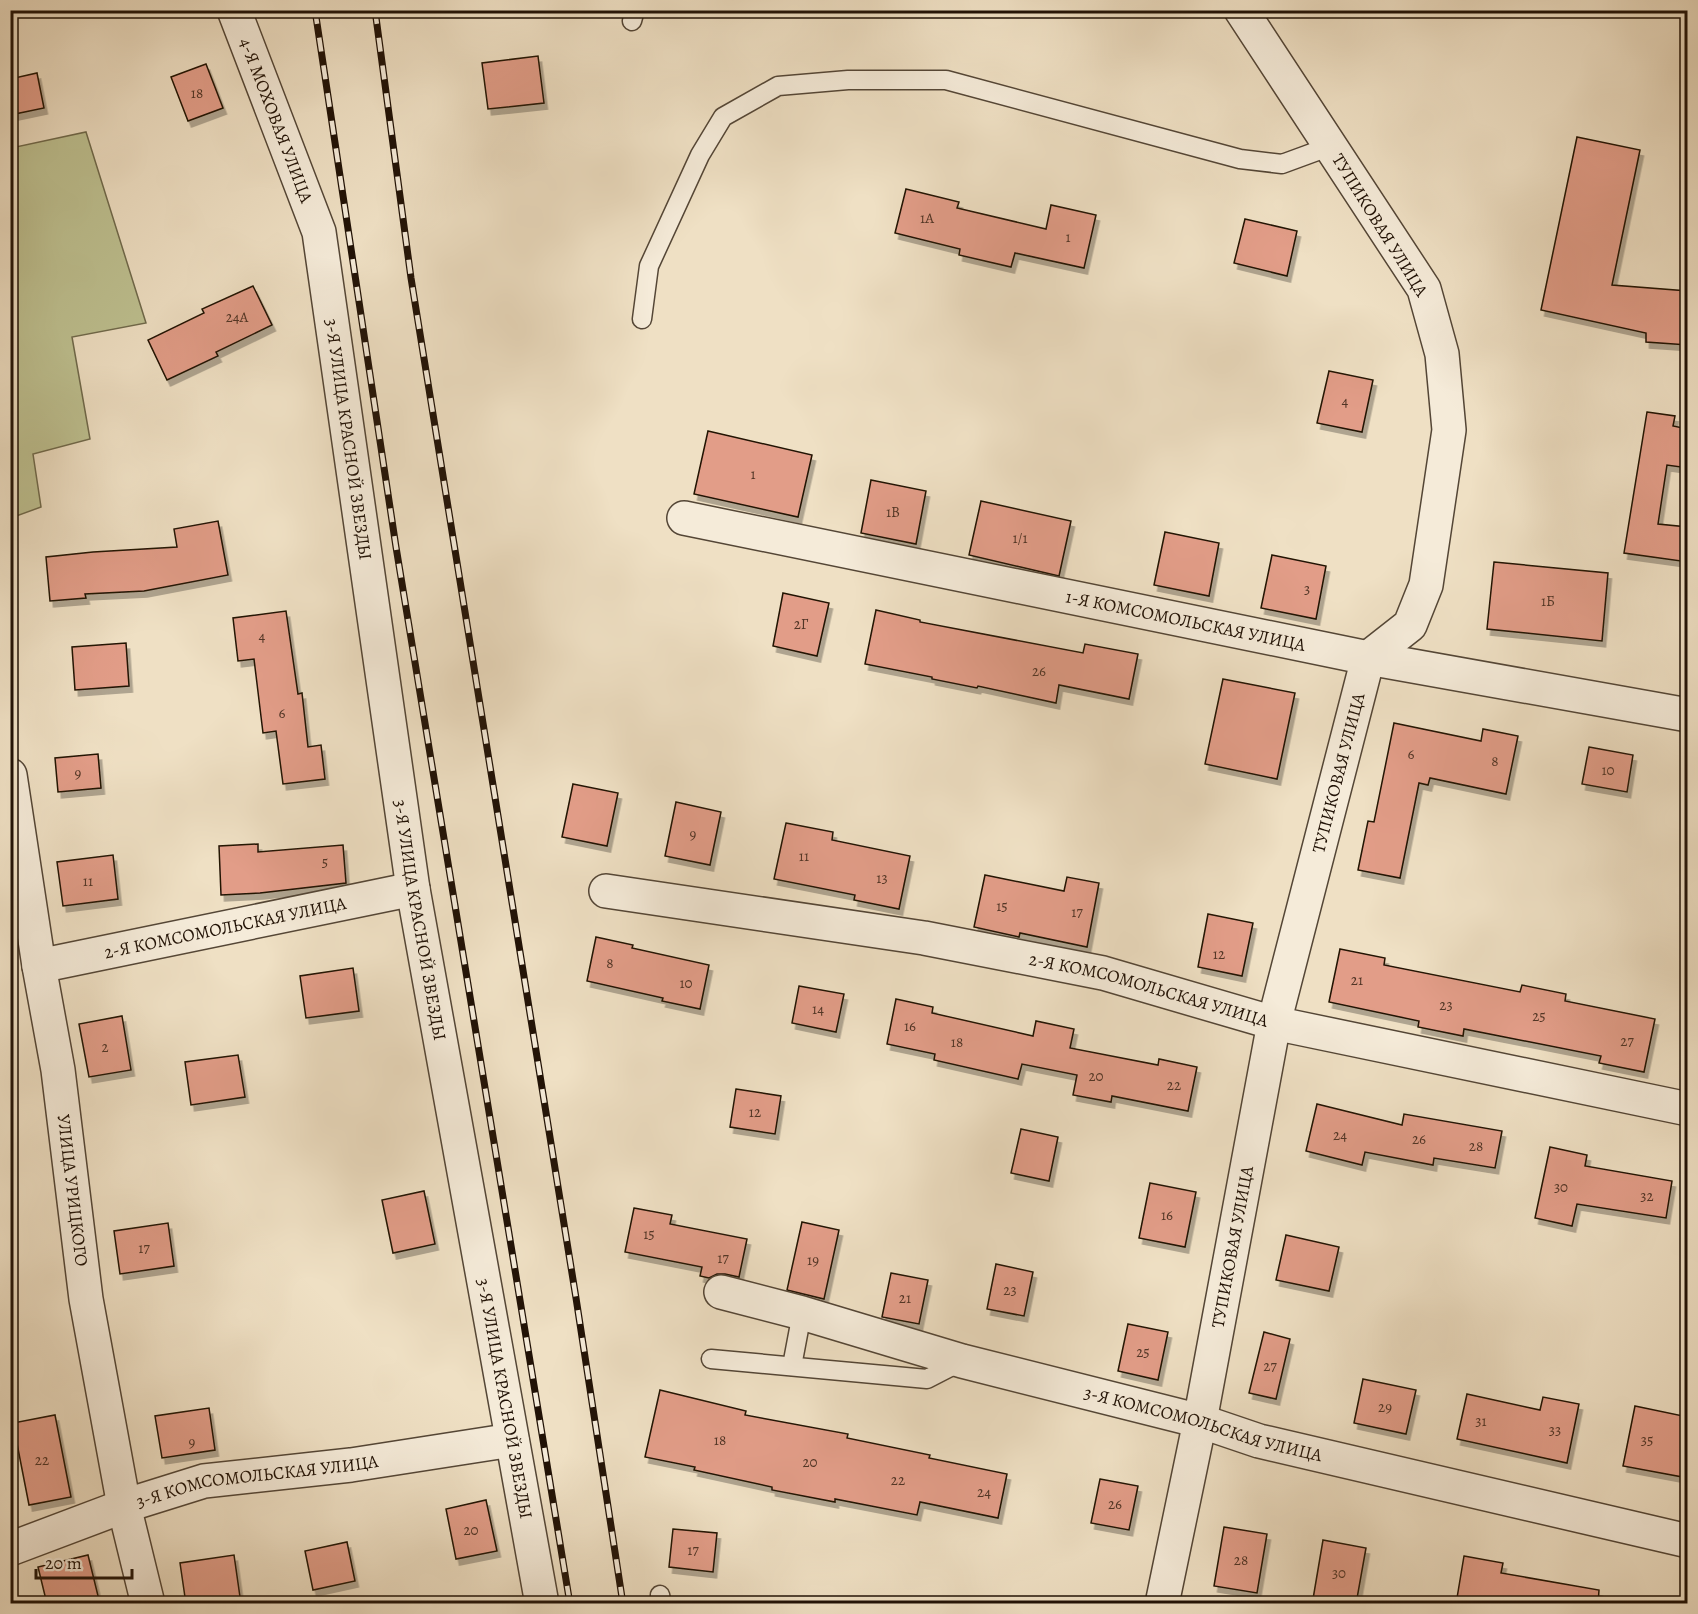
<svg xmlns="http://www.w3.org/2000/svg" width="1698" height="1614" font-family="Alegreya,serif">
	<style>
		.green { fill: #bec191; stroke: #706a4c; stroke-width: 1.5 }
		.building { fill: #e29d88; stroke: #211206; stroke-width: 1.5; filter: url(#shadow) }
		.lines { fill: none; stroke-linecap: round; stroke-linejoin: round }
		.lane-casing { stroke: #544636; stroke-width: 21 }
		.street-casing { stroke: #544636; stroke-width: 36 }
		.lane { stroke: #f5ebd9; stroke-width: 18 }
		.street { stroke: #f5ebd9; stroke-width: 33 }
		.rail-casing { stroke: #211206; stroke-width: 7 }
		.rail { stroke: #f5ebd9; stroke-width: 4.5; stroke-dasharray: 14; stroke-linecap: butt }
		.labels { text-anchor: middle; stroke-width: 6; stroke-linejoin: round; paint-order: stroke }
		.number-label { font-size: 15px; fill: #513526 }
		.street-label { font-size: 18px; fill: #211206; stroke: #f5ebd9 }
	</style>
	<defs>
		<filter id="shadow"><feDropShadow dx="3.5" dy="6" stdDeviation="0" flood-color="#0004"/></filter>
	</defs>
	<rect width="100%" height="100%" fill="#efe0c4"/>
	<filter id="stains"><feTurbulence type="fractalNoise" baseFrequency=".00333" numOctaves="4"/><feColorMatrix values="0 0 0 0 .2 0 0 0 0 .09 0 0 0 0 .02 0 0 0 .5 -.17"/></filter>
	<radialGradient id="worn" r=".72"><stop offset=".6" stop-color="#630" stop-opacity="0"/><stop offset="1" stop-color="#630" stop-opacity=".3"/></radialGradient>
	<path class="green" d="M86 132 146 323 72 337 90 439 33 454 41 507 11 518V148Z"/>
	<g class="building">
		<path d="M538 56 544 103 488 109 482 63Z"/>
		<path d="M206 64 223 108 188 121 171 77Z"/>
		<path d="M37 73 44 108 10 115V79Z"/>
		<path d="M1577 137 1640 150 1612 285 1688 291V345L1646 342V333L1541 310Z"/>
		<path d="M906 189 959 202 957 208 1046 229 1051 205 1096 215 1084 268 1015 253 1011 267 959 255 960 249 895 233Z"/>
		<path d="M1245 219 1297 231 1287 276 1234 263Z"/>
		<path d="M253 286 272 325 216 352 218 356 167 380 148 340 204 313 202 309Z"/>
		<path d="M1329 371 1373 380 1362 432 1317 423Z"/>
		<path d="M1647 412 1675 416 1673 426 1688 429V468L1667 465 1658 524 1688 527V562L1624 553Z"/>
		<path d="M708 431 812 455 798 517 694 494Z"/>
		<path d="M871 480 926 491 916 544 861 533Z"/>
		<path d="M981 501 1071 521 1059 576 969 555Z"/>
		<path d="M218 521 228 575 144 591 85 594 86 598 50 601 46 557 93 552 177 547 174 529Z"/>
		<path d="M1165 532 1219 543 1209 596 1154 585Z"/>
		<path d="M1272 555 1326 566 1316 619 1261 608Z"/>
		<path d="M1494 562 1608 573 1602 641 1487 629Z"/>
		<path d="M783 593 829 603 817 656 773 646Z"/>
		<path d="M876 610 920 620V622L1083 653 1085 644 1138 654 1129 699 1059 685 1056 703 978 686 977 688 932 679V677L865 664Z"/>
		<path d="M286 611 298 694 302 693 308 747 321 745 325 779 283 784 276 731 263 733 254 659 238 661 233 618Z"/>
		<path d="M126 643 129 686 75 690 72 647Z"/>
		<path d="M1223 679 1295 693 1277 779 1205 764Z"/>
		<path d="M1394 723 1481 741 1483 729 1518 736 1506 794 1430 778 1428 785 1419 783 1400 878 1358 870 1368 821 1374 822Z"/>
		<path d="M1589 747 1633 755 1627 792 1582 784Z"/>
		<path d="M98 754 101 788 58 792 55 758Z"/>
		<path d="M573 784 618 793 607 846 562 837Z"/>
		<path d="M676 802 721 812 710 865 665 856Z"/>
		<path d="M786 823 833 832 832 840 910 856 899 909 854 900 855 895 774 879Z"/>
		<path d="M258 844V852L343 845 346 883 260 893 221 895 219 846Z"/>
		<path d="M113 855 118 899 63 906 57 862Z"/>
		<path d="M985 875 1064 891 1067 877 1099 883 1087 947 1020 933 1019 937 974 927Z"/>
		<path d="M1208 914 1253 923 1242 976 1198 967Z"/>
		<path d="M596 937 633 945 632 948 709 965 700 1009 662 1001 663 998 587 981Z"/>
		<path d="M1340 949 1385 958 1384 965 1520 992 1522 985 1566 994 1565 1001 1655 1019 1644 1072 1599 1063 1601 1056 1464 1029 1463 1036 1418 1027 1419 1021 1329 1002Z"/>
		<path d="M353 968 359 1011 306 1018 300 976Z"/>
		<path d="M799 986 844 994 836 1032 792 1023Z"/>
		<path d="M896 999 933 1007 932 1013 1033 1036 1036 1021 1074 1029 1070 1048 1158 1065 1159 1059 1197 1067 1188 1111 1112 1096 1111 1102 1073 1095 1077 1075 1022 1064 1018 1079 934 1060 935 1054 887 1044Z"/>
		<path d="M122 1016 131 1070 89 1077 79 1024Z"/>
		<path d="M238 1055 245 1097 191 1105 185 1062Z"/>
		<path d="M736 1089 781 1096 775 1134 730 1127Z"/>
		<path d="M1317 1104 1402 1125 1404 1114 1502 1131 1495 1168 1434 1158 1433 1165 1365 1152 1362 1165 1306 1151Z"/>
		<path d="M1021 1129 1058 1137 1049 1181 1011 1173Z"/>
		<path d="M1550 1147 1587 1155 1585 1166 1672 1181 1666 1218 1577 1204 1572 1226 1535 1218Z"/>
		<path d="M1150 1183 1196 1192 1185 1247 1139 1238Z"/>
		<path d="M424 1191 435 1244 393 1253 382 1200Z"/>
		<path d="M634 1208 672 1215 670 1224 747 1239 739 1277 725 1274H717L709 1278 700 1276 702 1267 625 1252Z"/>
		<path d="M802 1222 839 1230 824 1299 787 1290Z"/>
		<path d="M168 1223 174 1266 120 1274 114 1231Z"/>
		<path d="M1286 1235 1339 1247 1329 1291 1276 1280Z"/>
		<path d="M996 1264 1033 1272 1024 1316 987 1309Z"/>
		<path d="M891 1273 928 1280 919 1324 882 1317Z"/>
		<path d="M1128 1324 1168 1332 1158 1380 1118 1371Z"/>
		<path d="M1264 1332 1290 1339 1276 1399 1249 1393Z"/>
		<path d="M1363 1379 1416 1390 1406 1434 1354 1423Z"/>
		<path d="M660 1390 746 1411 745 1415 848 1434 847 1438 930 1455 929 1458 1007 1474 998 1518 920 1502 917 1515 835 1499V1502L772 1490V1487L694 1470 695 1467 645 1457Z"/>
		<path d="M1467 1394 1540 1410 1543 1397 1579 1404 1567 1463 1457 1439Z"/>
		<path d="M1635 1406 1688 1417V1478L1623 1466Z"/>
		<path d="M209 1408 215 1450 162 1458 155 1416Z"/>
		<path d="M55 1415 71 1497 29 1505 13 1423Z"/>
		<path d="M1100 1479 1138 1486 1129 1530 1091 1523Z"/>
		<path d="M486 1500 497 1551 456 1559 446 1509Z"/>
		<path d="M1224 1527 1267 1534 1257 1593 1214 1586Z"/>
		<path d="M673 1529 717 1533 713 1572 669 1567Z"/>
		<path d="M1323 1540 1366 1548 1356 1604H1340L1313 1599Z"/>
		<path d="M347 1542 355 1581 313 1590 305 1551Z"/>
		<path d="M88 1555 100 1604H47L38 1567Z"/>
		<path d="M234 1555 240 1597 186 1604 180 1563Z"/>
		<path d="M1464 1556 1503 1563 1501 1573 1599 1590 1598 1604H1456Z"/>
	</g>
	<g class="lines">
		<g class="lane-casing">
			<g id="lane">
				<path d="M632 21 635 10"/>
				<path d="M642 319 649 266 700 155 723 117 778 86 848 80H946L1240 159 1282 164 1331 146"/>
				<path d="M711 1359 927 1379 962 1361"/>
				<path d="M792 1366 802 1313"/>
				<path d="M660 1595 662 1604"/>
			</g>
		</g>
		<g class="street-casing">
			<g id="street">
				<path id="s1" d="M234 10 319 232 413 889 542 1604"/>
				<path id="s2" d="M684 518 1368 658 1688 715"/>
				<path id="s3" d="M10 775 39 966 58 1070 86 1299 124 1506 148 1604"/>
				<path id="s4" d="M606 891 924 938 1103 973 1274 1023 1688 1109"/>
				<path id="s5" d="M39 966 413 889"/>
				<path id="s6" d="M721 1292 802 1313 962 1361 1200 1421 1259 1441 1688 1541"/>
				<path id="s7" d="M10 1549 124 1506 204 1481 351 1465 512 1440"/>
				<path id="s8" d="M1162 1604 1200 1421 1274 1023 1368 658 1410 625 1426 585 1449 430 1442 354 1424 289 1241 10"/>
			</g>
		</g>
		<use href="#lane" class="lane"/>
		<use href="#street" class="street"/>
		<g class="rail-casing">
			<g id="rail">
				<path d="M315 10 396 547 570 1604"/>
				<path d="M375 10 411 278 576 1298 623 1604"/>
			</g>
		</g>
		<use href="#rail" class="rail"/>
	</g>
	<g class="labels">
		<g class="number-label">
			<text x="197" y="98">18</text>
			<text x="927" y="223">1А</text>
			<text x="1068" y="242">1</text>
			<text x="237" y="322">24А</text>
			<text x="1345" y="406">4</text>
			<text x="753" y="479">1</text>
			<text x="893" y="517">1В</text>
			<text x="1020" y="543">1/1</text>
			<text x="1307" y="594">3</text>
			<text x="1548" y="606">1Б</text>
			<text x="801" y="629">2Г</text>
			<text x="262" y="641">4</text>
			<text x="1039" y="676">26</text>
			<text x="282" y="718">6</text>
			<text x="1411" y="759">6</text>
			<text x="1495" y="766">8</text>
			<text x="1608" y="775">10</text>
			<text x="78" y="778">9</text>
			<text x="693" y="839">9</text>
			<text x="804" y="861">11</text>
			<text x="325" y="867">5</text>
			<text x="882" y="883">13</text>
			<text x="88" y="886">11</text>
			<text x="1002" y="911">15</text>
			<text x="1077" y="917">17</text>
			<text x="1219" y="959">12</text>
			<text x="610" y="968">8</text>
			<text x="1357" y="985">21</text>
			<text x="686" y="988">10</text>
			<text x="1446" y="1010">23</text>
			<text x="818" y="1014">14</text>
			<text x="1539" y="1021">25</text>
			<text x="910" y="1031">16</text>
			<text x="1627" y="1046">27</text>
			<text x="957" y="1047">18</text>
			<text x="105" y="1052">2</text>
			<text x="1096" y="1081">20</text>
			<text x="1174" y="1090">22</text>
			<text x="755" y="1117">12</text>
			<text x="1340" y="1140">24</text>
			<text x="1419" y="1144">26</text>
			<text x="1476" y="1151">28</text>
			<text x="1561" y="1192">30</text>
			<text x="1647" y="1201">32</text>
			<text x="1167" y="1220">16</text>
			<text x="649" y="1239">15</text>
			<text x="144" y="1253">17</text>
			<text x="723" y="1263">17</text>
			<text x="813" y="1265">19</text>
			<text x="1010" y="1295">23</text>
			<text x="905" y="1303">21</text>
			<text x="1143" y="1357">25</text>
			<text x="1270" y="1371">27</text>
			<text x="1385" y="1412">29</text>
			<text x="1481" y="1426">31</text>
			<text x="1555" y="1435">33</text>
			<text x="720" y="1445">18</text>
			<text x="1647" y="1445">35</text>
			<text x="192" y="1447">9</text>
			<text x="42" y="1465">22</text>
			<text x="810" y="1467">20</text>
			<text x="898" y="1485">22</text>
			<text x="984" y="1497">24</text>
			<text x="1115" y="1509">26</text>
			<text x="471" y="1535">20</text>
			<text x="693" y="1555">17</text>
			<text x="1241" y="1565">28</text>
			<text x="1339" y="1578">30</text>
		</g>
		<g class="street-label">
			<text dy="6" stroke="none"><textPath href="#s1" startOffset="118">4-Я МОХОВАЯ УЛИЦА</textPath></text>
			<text transform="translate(1380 225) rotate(58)" y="6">ТУПИКОВАЯ УЛИЦА</text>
			<text dy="6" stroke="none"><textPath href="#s1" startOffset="447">3-Я УЛИЦА КРАСНОЙ ЗВЕЗДЫ</textPath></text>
			<text dy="6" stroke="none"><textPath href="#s2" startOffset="512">1-Я КОМСОМОЛЬСКАЯ УЛИЦА</textPath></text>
			<text dy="6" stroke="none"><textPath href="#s8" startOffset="850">ТУПИКОВАЯ УЛИЦА</textPath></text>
			<text dy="6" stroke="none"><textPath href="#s1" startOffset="933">3-Я УЛИЦА КРАСНОЙ ЗВЕЗДЫ</textPath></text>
			<text dy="6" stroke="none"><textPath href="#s5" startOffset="190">2-Я КОМСОМОЛЬСКАЯ УЛИЦА</textPath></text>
			<text dy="6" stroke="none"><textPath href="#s4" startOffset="552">2-Я КОМСОМОЛЬСКАЯ УЛИЦА</textPath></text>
			<text dy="6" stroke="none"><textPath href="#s3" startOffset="420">УЛИЦА УРИЦКОГО</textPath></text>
			<text dy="6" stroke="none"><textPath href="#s8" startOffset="364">ТУПИКОВАЯ УЛИЦА</textPath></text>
			<text dy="6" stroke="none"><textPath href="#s1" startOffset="1419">3-Я УЛИЦА КРАСНОЙ ЗВЕЗДЫ</textPath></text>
			<text dy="6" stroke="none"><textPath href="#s6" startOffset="500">3-Я КОМСОМОЛЬСКАЯ УЛИЦА</textPath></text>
			<text dy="6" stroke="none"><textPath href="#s7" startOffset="258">3-Я КОМСОМОЛЬСКАЯ УЛИЦА</textPath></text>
		</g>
	</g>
	<rect width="1698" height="1614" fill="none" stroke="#efe0c4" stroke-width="36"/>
	<rect x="12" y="12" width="1674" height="1590" fill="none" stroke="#211206" stroke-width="3"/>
	<rect x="18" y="18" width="1662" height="1578" fill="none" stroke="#211206" stroke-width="1.5"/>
	<path d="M36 1569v9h96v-9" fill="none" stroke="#211206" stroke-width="3"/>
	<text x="45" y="1569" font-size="18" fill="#211206" stroke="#f5ebd9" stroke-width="4.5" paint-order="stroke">20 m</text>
	<rect width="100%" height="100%" filter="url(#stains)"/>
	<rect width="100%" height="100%" fill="url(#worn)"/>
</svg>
